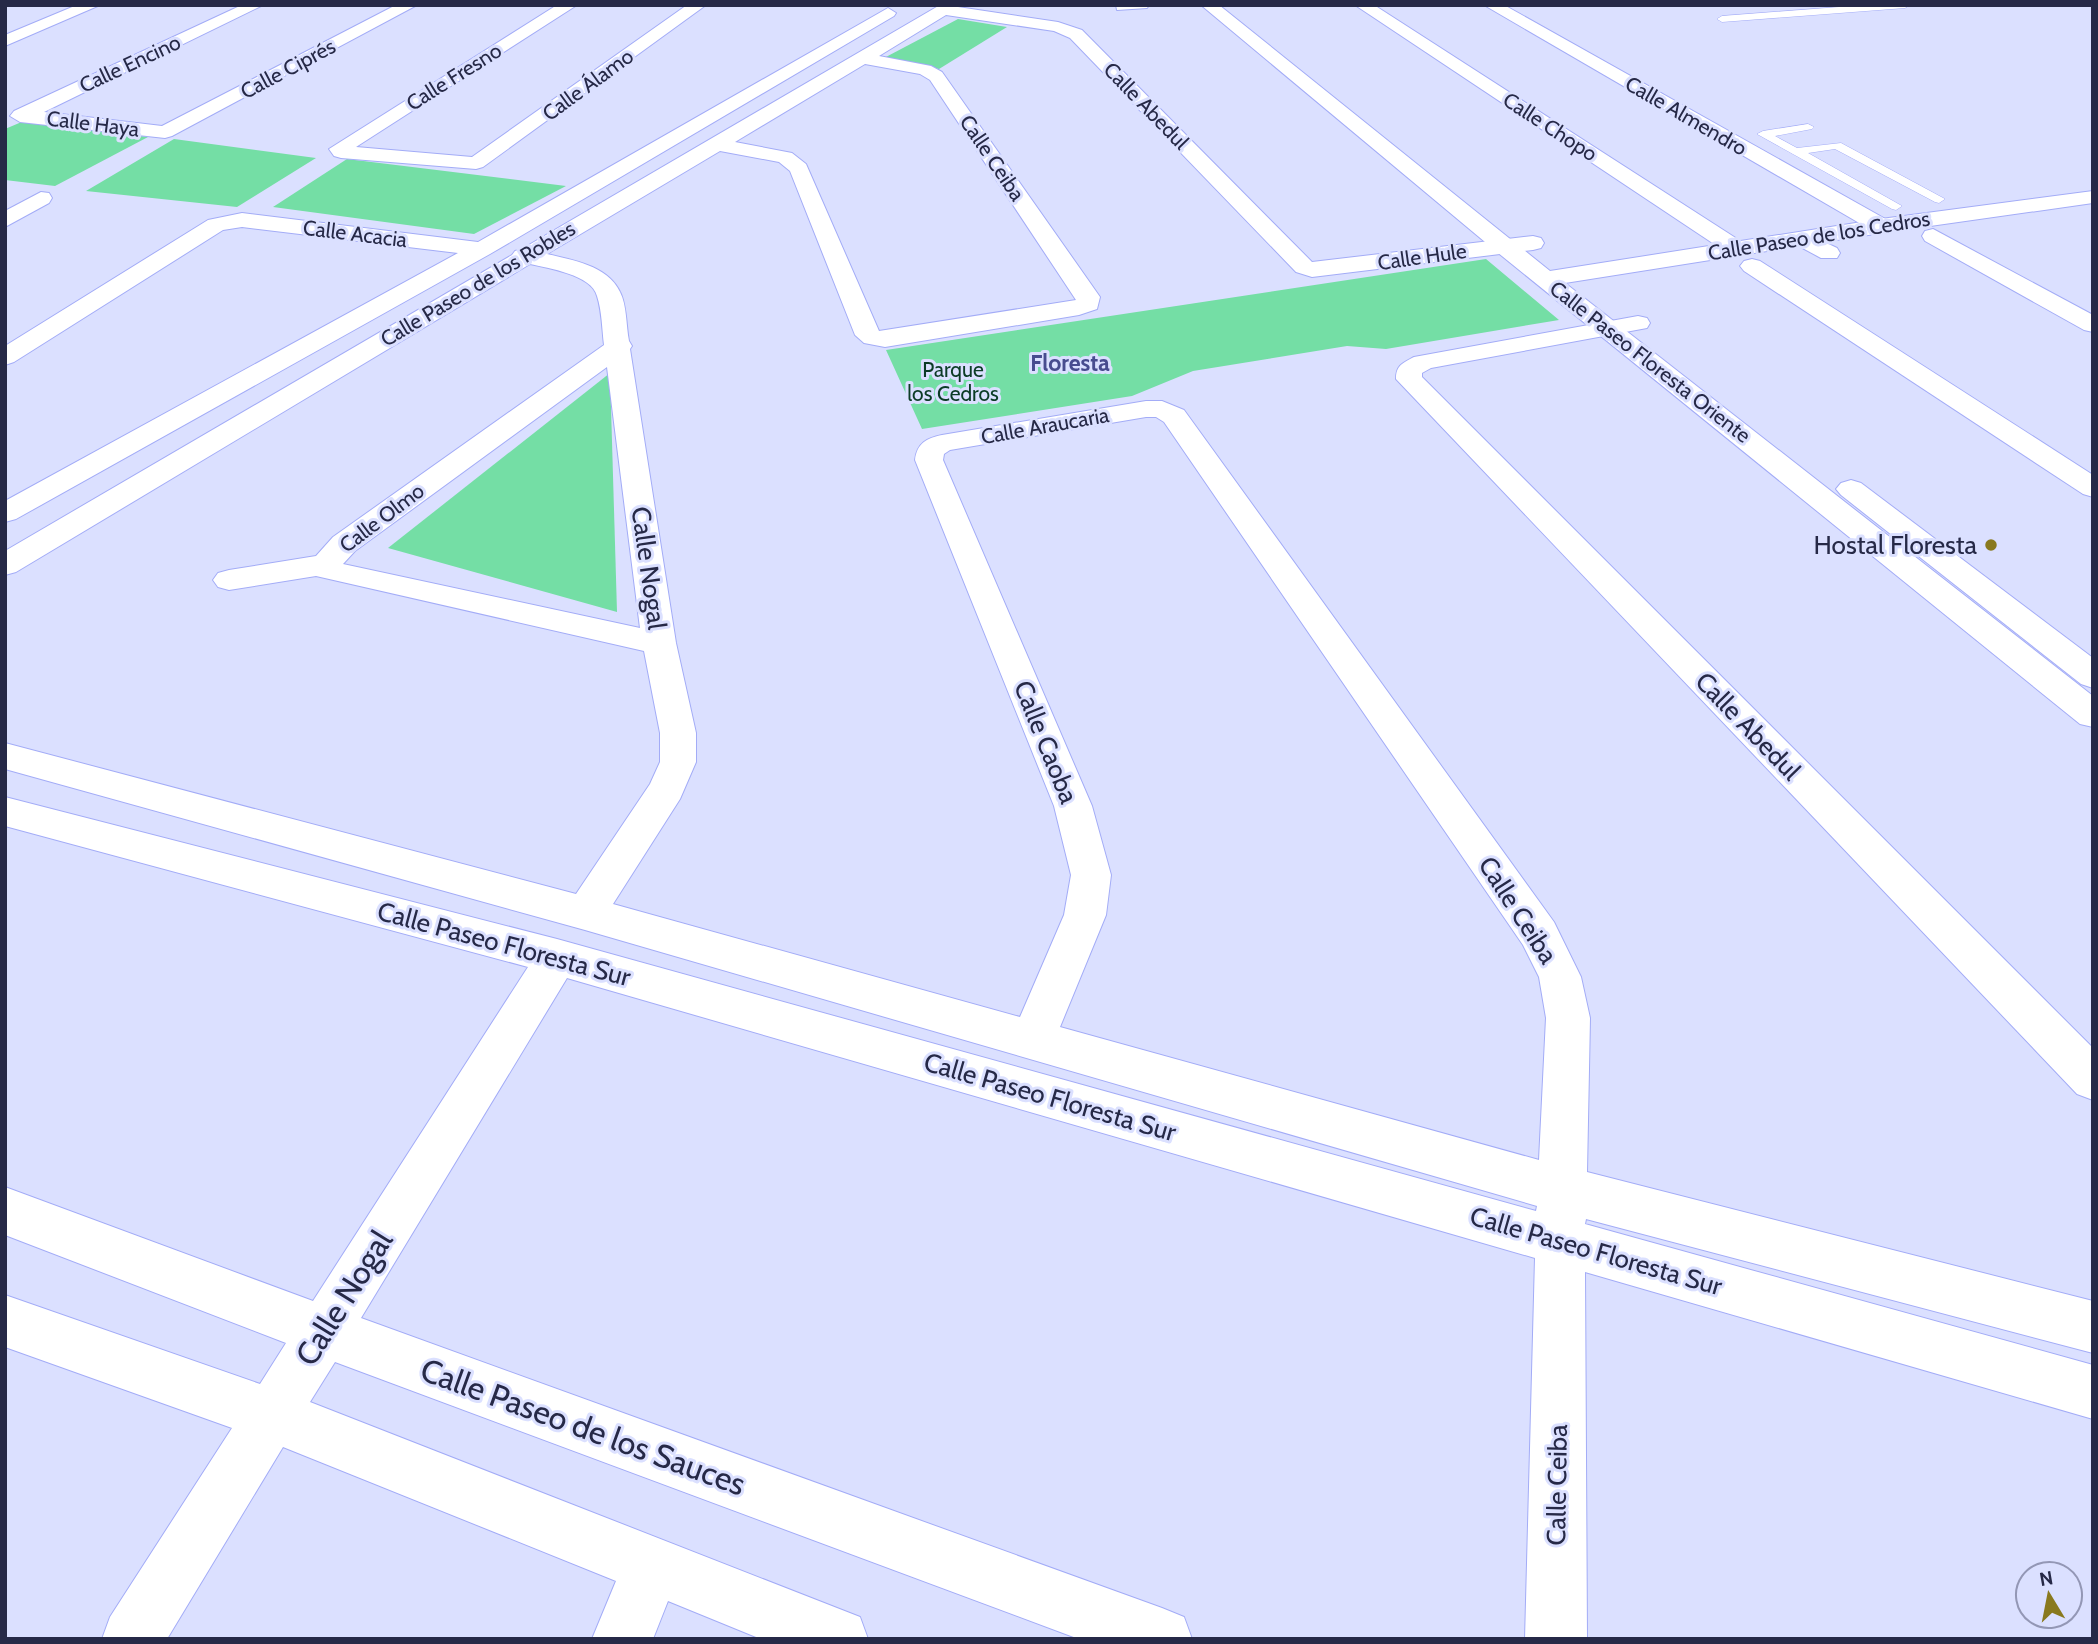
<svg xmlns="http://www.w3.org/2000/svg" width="2098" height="1644" font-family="Cabin,sans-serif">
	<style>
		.green { fill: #74dea5 }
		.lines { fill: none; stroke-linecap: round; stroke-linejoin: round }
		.lane-casing { stroke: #a3acf7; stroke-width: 1 }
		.street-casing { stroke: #a3acf7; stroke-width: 2 }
		.secondary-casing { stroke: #a3acf7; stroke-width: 2 }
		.lane { fill: #fff; fill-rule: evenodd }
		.street { fill: #fff; fill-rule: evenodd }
		.secondary { fill: #fff; fill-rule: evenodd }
		.poi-dot { fill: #89791e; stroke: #dbe0ff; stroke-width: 2.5 }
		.labels { text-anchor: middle; stroke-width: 6; stroke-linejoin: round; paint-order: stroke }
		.far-street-label { font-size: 21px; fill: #262947; stroke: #dbe0ff }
		.far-park-label { font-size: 21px; fill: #0c3c26; stroke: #dbe0ff }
		.far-neighbourhood-label { font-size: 23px; font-weight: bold; fill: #484c8f; stroke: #dbe0ff }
		.poi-label { font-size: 26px; fill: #262947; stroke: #dbe0ff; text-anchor: end }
		.street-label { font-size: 26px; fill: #262947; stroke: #dbe0ff }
		.near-street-label { font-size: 32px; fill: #262947; stroke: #dbe0ff }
	</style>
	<rect width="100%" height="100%" fill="#dbe0ff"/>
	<g class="green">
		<path d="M958 19 1007 27 939 69 884 58Z"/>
		<path d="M24 121 148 137 55 186 5 180V129Z"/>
		<path d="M174 139 316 158 237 207 86 191Z"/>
		<path d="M347 159 566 186 474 234 273 207Z"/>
		<path d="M1486 259 1559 320 1386 349 1347 346 1193 371 1132 396 922 429 886 350Z"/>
		<path d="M610 373 617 612 388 548Z"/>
	</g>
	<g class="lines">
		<g class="lane-casing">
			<g id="lane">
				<path d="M1865 5H1910L1905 8 1722 22 1717 19 1722 16Z"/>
				<path d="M1808 124 1814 127 1812 129 1775 136 1797 148 1841 143 1945 199 1939 203 1935 202 1835 149 1808 153 1902 206 1896 210 1892 209 1757 134 1763 131Z"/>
			</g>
		</g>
		<g class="street-casing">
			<g id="street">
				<path d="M77 5H100L5 46V35Z"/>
				<path d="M242 5H263L44 112 162 126 396 5H417L172 136 165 138 20 122 10 116 14 111Z"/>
				<path d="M557 5H577L356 147 472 157 687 5H706L483 167 476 169 341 158 334 156 329 149Z"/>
				<path d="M940 5H960L958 7 1058 22 1082 30 1312 262 1533 236 1541 238 1544 243 1541 248 1533 250 1312 277 1296 272 1070 38 1054 31 946 15 879 56 931 66 942 72 1100 297 1097 309 1079 315 885 347 864 343 855 335 790 171 779 162 720 151 547 254C572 260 607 265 620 292 627 305 626 326 629 341L632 346 630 349 676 643 696 733V762L680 799 613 904 1020 1017 1064 915 1071 875 1054 806 915 460C917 443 927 438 942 435L1146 401H1162L1184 410 1554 922 1581 977 1590 1018 1587 1172 2093 1301V1353L1586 1219 1585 1224 2093 1365V1419L1585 1272 1587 1639H1525L1535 1258 567 978 361 1318 1162 1608 1184 1617 1192 1639H1079L335 1362 310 1402 860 1617 868 1639H761L668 1601 653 1639H592L616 1581 283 1447 167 1639H102L110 1617 232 1428 5 1347V1295L260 1384 286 1343 5 1235V1187L313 1301 528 967 5 826V797L557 939 1536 1211 1537 1206 585 930 5 769V743L576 894 650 784 660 762V733L644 651 316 576 229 590 218 587 213 580 218 573 229 570 316 556 333 537 604 345C602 329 602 311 597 296 592 275 548 268 530 264L16 572 5 575V551L512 255 515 251 522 249ZM865 64 920 74 930 80 1076 300 879 331 806 164 792 153 735 142ZM607 367 640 628 343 564 355 551ZM1146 417H1156L1164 422 1523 945 1539 977 1546 1018 1539 1160 1060 1027 1106 915 1111 875 1092 806 943 460 944 454 950 450Z"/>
				<path d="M1116 5H1149L1147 8 1117 10Z"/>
				<path d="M1355 5H1374L1745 244 1748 249 1745 254H1729Z"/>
				<path d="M1484 5H1504L1889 221 1892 226 1889 231H1873Z"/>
				<path d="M888 8 896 13 894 16 490 254 16 519 5 522V501L458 253 242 227 223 230 14 362 5 365V346L208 220 242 213 478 242Z"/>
				<path d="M41 192 49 193 52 198 49 203 5 227V211Z"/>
				<path d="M1933 229 2093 315V332L2084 330 1925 241 1922 236 1925 231Z"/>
				<path d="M1803 232 1837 248 1840 253 1837 258H1821L1795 244 1792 239 1795 234Z"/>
				<path d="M1752 259 1760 261 2093 475V497L2083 494 1744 271 1740 266 1744 261Z"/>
				<path d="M1638 316 1647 318 1650 323 1647 328 1431 368 1422 373V377L2093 1048V1100L2077 1094 1396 379C1396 365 1403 363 1414 357Z"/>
			</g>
		</g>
		<g class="secondary-casing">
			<g id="secondary">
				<path d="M1201 5H1219L1550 271 1881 219 2093 191V203L1881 233 1565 283 2093 696V727L2080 724 1497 252Z"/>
				<path d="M1851 480 1861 483 2093 658V688L2081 684 1841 495 1836 489 1841 483Z"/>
			</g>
		</g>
		<use href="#lane" class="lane"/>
		<use href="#street" class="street"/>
		<use href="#secondary" class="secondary"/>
	</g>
	<circle class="poi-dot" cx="1991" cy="545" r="7"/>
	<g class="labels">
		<g class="far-street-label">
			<text transform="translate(130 64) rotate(-25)" y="7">Calle Encino</text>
			<text transform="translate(288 69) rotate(-28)" y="7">Calle Ciprés</text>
			<text transform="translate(454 77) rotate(-32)" y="7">Calle Fresno</text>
			<text transform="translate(588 85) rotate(-36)" y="7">Calle Álamo</text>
			<text transform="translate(1146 106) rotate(46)" y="7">Calle Abedul</text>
			<text transform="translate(1686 116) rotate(30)" y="7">Calle Almendro</text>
			<text transform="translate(93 124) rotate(7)" y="7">Calle Haya</text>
			<text transform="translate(1550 127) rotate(33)" y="7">Calle Chopo</text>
			<text transform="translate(992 158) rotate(56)" y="7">Calle Ceiba</text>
			<text transform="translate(355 234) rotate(7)" y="7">Calle Acacia</text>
			<text transform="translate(1819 236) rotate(-9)" y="7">Calle Paseo de los Cedros</text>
			<text transform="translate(1422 257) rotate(-8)" y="7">Calle Hule</text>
			<text transform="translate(478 284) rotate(-31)" y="7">Calle Paseo de los Robles</text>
			<text transform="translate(1650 362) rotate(38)" y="7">Calle Paseo Floresta Oriente</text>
			<text transform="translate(1045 426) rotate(-10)" y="7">Calle Araucaria</text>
			<text transform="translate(382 518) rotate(-37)" y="7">Calle Olmo</text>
		</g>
		<g class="far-park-label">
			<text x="953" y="377">Parque<tspan x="953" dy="24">los Cedros</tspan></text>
		</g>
		<g class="far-neighbourhood-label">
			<text x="1070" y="371">Floresta</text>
		</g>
		<g class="poi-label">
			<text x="1977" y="554">Hostal Floresta</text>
		</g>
		<g class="street-label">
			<text transform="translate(649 568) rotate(82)" y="9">Calle Nogal</text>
			<text transform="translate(1748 726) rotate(46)" y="9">Calle Abedul</text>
			<text transform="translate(1046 742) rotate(68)" y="9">Calle Caoba</text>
			<text transform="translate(1518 910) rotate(57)" y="9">Calle Ceiba</text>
			<text transform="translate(504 944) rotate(15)" y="9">Calle Paseo Floresta Sur</text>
			<text transform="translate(1050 1097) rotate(16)" y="9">Calle Paseo Floresta Sur</text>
			<text transform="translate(1596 1251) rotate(16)" y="9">Calle Paseo Floresta Sur</text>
			<text transform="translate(1557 1485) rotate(-89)" y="9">Calle Ceiba</text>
		</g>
		<g class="near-street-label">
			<text transform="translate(344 1298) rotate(-58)" y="11">Calle Nogal</text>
			<text transform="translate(583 1427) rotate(20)" y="11">Calle Paseo de los Sauces</text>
		</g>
	</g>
	<rect width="2098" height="1644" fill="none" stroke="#262947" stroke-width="14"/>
	<g transform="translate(2049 1595) rotate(350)"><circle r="33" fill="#dbe0ff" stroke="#9397b5" stroke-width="2"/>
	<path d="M0-5L12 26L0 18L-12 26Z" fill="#89791e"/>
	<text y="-10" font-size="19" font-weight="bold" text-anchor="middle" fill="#262947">N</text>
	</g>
</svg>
